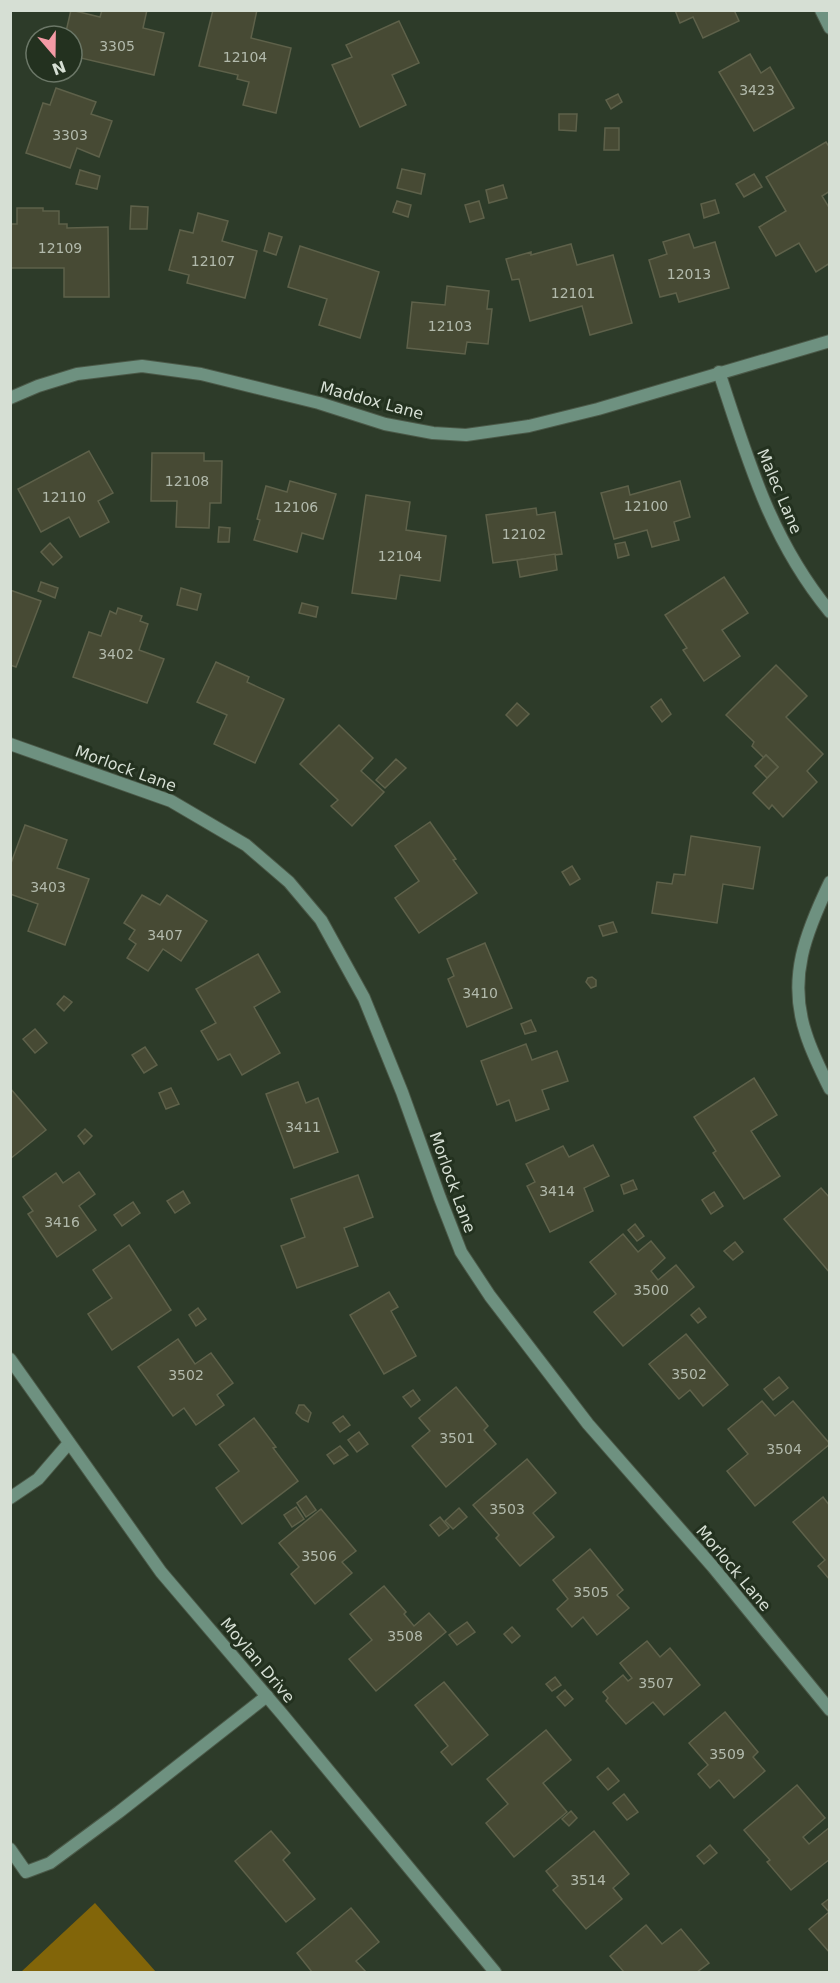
<svg xmlns="http://www.w3.org/2000/svg" width="840" height="1983" font-family="'DejaVu Sans',sans-serif">
	<style>
		.forest { fill: #826509 }
		.building { fill: #474a34; stroke: #5e614a; stroke-width: 1.5 }
		.lines { fill: none; stroke-linecap: round; stroke-linejoin: round }
		.service-casing { stroke: #4b5948; stroke-width: 14 }
		.minor-casing { stroke: #4b5948; stroke-width: 14 }
		.tertiary-casing { stroke: #4b5948; stroke-width: 14 }
		.service { stroke: #6e9180; stroke-width: 12 }
		.minor { stroke: #6e9180; stroke-width: 12 }
		.tertiary { stroke: #6e9180; stroke-width: 12 }
		.labels { text-anchor: middle; stroke-width: 6; stroke-linejoin: round; paint-order: stroke }
		.number-label { font-size: 14px; fill: #b2baac }
		.street-label { font-size: 16px; fill: #d6dfd4; stroke: #23311f }
	</style>
	<rect width="100%" height="100%" fill="#2d3b29"/>
	<path class="forest" d="M95 1903 156 1972H21Z"/>
	<g class="building">
		<path d="M71 10 100 17 102 10H147L143 28 164 33 154 75 72 56V36H65Z"/>
		<path d="M213 10H257L251 38 291 48 276 113 243 105 249 82 237 79 238 75 199 66Z"/>
		<path d="M675 10H734L739 21 703 38 693 17 680 23Z"/>
		<path d="M399 21 419 63 392 75 406 105 360 127 332 65 352 57 346 45Z"/>
		<path d="M750 54 761 73 770 67 794 108 754 131 719 72Z"/>
		<path d="M56 88 96 102 91 114 112 121 99 157 77 148 70 168 26 153 43 103 50 105Z"/>
		<path d="M618 94 622 102 611 109 606 100Z"/>
		<path d="M559 114H577L576 131 559 130Z"/>
		<path d="M605 128H619V150H604Z"/>
		<path d="M826 142 830 148V191L822 196 830 209V263L816 272 799 243 776 256 759 227 786 211 766 177Z"/>
		<path d="M402 169 425 174 421 194 397 188Z"/>
		<path d="M80 170 100 176 97 189 76 184Z"/>
		<path d="M754 174 762 187 744 197 736 184Z"/>
		<path d="M503 185 507 198 489 203 486 190Z"/>
		<path d="M715 200 719 213 704 218 701 204Z"/>
		<path d="M397 201 411 205 408 217 393 212Z"/>
		<path d="M479 201 484 218 470 222 465 205Z"/>
		<path d="M131 206 148 207 147 229H130Z"/>
		<path d="M17 208H43V211H59V224H67V228L108 227 109 297H64V268H10V224H17Z"/>
		<path d="M198 213 228 221 222 241 257 251 245 298 187 283 189 275 169 270 180 230 193 233Z"/>
		<path d="M269 233 282 237 276 255 264 251Z"/>
		<path d="M689 234 694 248 715 242 729 288 679 302 676 293 660 297 649 260 667 254 663 242Z"/>
		<path d="M571 244 577 265 613 255 632 323 590 335 582 306 530 321 519 279 512 280 506 259 531 252V255Z"/>
		<path d="M300 246 379 272 360 338 319 325 327 299 288 287Z"/>
		<path d="M447 286 489 291 487 309H492L488 344 467 342 465 354 407 348 412 302 445 305Z"/>
		<path d="M89 451 113 493 98 501 109 522 80 537 69 517 41 532 18 489Z"/>
		<path d="M152 453H204V461H222L221 503H210L209 528 176 527 177 501H151Z"/>
		<path d="M290 481 336 494 323 539 302 533 297 552 254 540 260 520 257 519 266 486 287 492Z"/>
		<path d="M680 481 690 517 674 522 679 540 652 547 647 530 614 539 601 493 628 486 630 495Z"/>
		<path d="M366 495 410 502 406 530 446 536 440 581 400 575 396 599 352 593Z"/>
		<path d="M536 508 537 515 555 512 562 554 493 563 486 515Z"/>
		<path d="M219 527 230 528 229 542H218Z"/>
		<path d="M625 542 629 555 618 558 615 544Z"/>
		<path d="M50 543 62 557 53 565 41 552Z"/>
		<path d="M555 554 557 570 520 577 517 560Z"/>
		<path d="M724 577 748 613 722 630 740 656 704 681 683 650 687 648 665 615Z"/>
		<path d="M41 582 58 588 55 598 38 591Z"/>
		<path d="M181 588 201 594 197 610 177 605Z"/>
		<path d="M10 590 41 601 16 667 10 665Z"/>
		<path d="M302 603 318 607 316 617 299 613Z"/>
		<path d="M118 608 142 616 140 621 148 624 139 650 164 659 147 703 73 677 89 632 101 636 110 611 116 614Z"/>
		<path d="M216 662 249 677 247 682 284 699 255 763 214 744 227 715 197 702Z"/>
		<path d="M776 665 807 696 786 717 823 754 807 771 817 782 783 817 772 805 769 809 753 793 778 767 766 755 764 758 752 746 754 742 726 715Z"/>
		<path d="M661 699 671 714 662 722 651 707Z"/>
		<path d="M517 703 529 714 517 726 506 715Z"/>
		<path d="M339 725 373 758 361 771 384 792 352 826 331 806 338 800 300 764Z"/>
		<path d="M766 755 778 767 767 778 755 766Z"/>
		<path d="M396 759 406 768 385 788 376 780Z"/>
		<path d="M430 822 456 859 453 860 477 893 419 933 395 898 419 881 395 846Z"/>
		<path d="M25 825 67 840 57 868 89 879 65 945 28 931 38 904 10 894V866Z"/>
		<path d="M691 836 760 847 753 889 723 884 717 923 652 913 657 882 672 884 674 874 685 875Z"/>
		<path d="M572 866 580 879 570 885 562 872Z"/>
		<path d="M142 895 160 905 167 895 207 921 181 961 163 949 148 971 127 958 136 944 129 939 135 930 124 923Z"/>
		<path d="M613 922 617 932 603 936 599 926Z"/>
		<path d="M485 943 512 1008 467 1027 448 979 454 976 447 959Z"/>
		<path d="M258 954 280 992 254 1007 280 1053 242 1075 230 1054 218 1060 201 1031 216 1023 196 989Z"/>
		<path d="M592 977 596 980V986L591 988 586 982 588 978Z"/>
		<path d="M64 996 72 1002 64 1011 57 1004Z"/>
		<path d="M531 1020 536 1031 525 1034 521 1024Z"/>
		<path d="M35 1029 47 1043 35 1053 23 1039Z"/>
		<path d="M526 1044 532 1060 557 1051 568 1081 542 1090 549 1109 516 1121 509 1100 497 1105 481 1061Z"/>
		<path d="M145 1047 157 1065 144 1073 132 1055Z"/>
		<path d="M754 1078 777 1115 751 1131 780 1176 744 1199 713 1153 716 1151 694 1117Z"/>
		<path d="M298 1082 306 1103 318 1098 338 1152 294 1168 266 1094Z"/>
		<path d="M10 1088 46 1130 10 1159Z"/>
		<path d="M171 1088 179 1104 166 1109 159 1093Z"/>
		<path d="M85 1129 92 1136 84 1144 78 1136Z"/>
		<path d="M593 1145 609 1176 584 1188 593 1211 550 1232 527 1186 535 1182 526 1164 563 1146 569 1157Z"/>
		<path d="M79 1172 95 1194 79 1206 96 1230 57 1257 28 1214 33 1211 23 1197 56 1173 63 1183Z"/>
		<path d="M358 1175 373 1217 344 1228 358 1266 297 1288 281 1246 305 1237 291 1199Z"/>
		<path d="M633 1180 637 1189 624 1194 621 1185Z"/>
		<path d="M821 1188 830 1198V1273L784 1219Z"/>
		<path d="M183 1191 190 1203 175 1213 167 1201Z"/>
		<path d="M714 1192 723 1206 711 1214 702 1200Z"/>
		<path d="M133 1202 140 1213 122 1226 114 1215Z"/>
		<path d="M635 1224 644 1236 637 1241 628 1230Z"/>
		<path d="M623 1234 638 1252 651 1241 665 1258 651 1271 658 1280 676 1265 694 1287 623 1346 594 1312 616 1294 590 1262Z"/>
		<path d="M735 1242 743 1252 733 1260 724 1251Z"/>
		<path d="M129 1245 171 1310 112 1350 88 1314 112 1298 93 1270Z"/>
		<path d="M389 1292 398 1307 391 1311 416 1356 384 1374 350 1315Z"/>
		<path d="M198 1308 206 1319 196 1326 189 1315Z"/>
		<path d="M699 1308 706 1317 698 1323 691 1315Z"/>
		<path d="M686 1334 728 1385 703 1406 690 1390 679 1399 649 1364Z"/>
		<path d="M178 1339 195 1364 211 1353 233 1383 217 1395 224 1405 196 1425 184 1408 173 1416 138 1367Z"/>
		<path d="M779 1377 788 1388 773 1400 764 1389Z"/>
		<path d="M456 1387 488 1426 484 1430 496 1444 446 1487 412 1446 430 1431 419 1418Z"/>
		<path d="M413 1390 420 1400 411 1407 403 1397Z"/>
		<path d="M762 1401 775 1416 793 1401 830 1444 755 1506 727 1471 748 1454 728 1429Z"/>
		<path d="M299 1405H304L311 1413 308 1422 302 1419 296 1413Z"/>
		<path d="M343 1416 350 1425 340 1432 333 1423Z"/>
		<path d="M254 1418 276 1447 273 1448 298 1481 242 1524 216 1488 239 1471 219 1445Z"/>
		<path d="M359 1432 368 1444 357 1452 348 1440Z"/>
		<path d="M340 1446 348 1455 334 1464 327 1455Z"/>
		<path d="M527 1459 556 1493 533 1513 554 1537 520 1566 496 1538 499 1535 473 1505Z"/>
		<path d="M306 1496 316 1510 306 1517 297 1503Z"/>
		<path d="M823 1497 830 1506V1580L818 1566 825 1560 793 1522Z"/>
		<path d="M296 1507 304 1519 292 1527 284 1515Z"/>
		<path d="M459 1508 467 1517 453 1529 445 1521Z"/>
		<path d="M321 1509 356 1551 342 1562 352 1573 315 1604 291 1574 299 1567 279 1543Z"/>
		<path d="M440 1517 449 1528 439 1536 430 1525Z"/>
		<path d="M590 1549 623 1590 617 1595 629 1608 597 1635 583 1617 572 1627 557 1609 568 1599 553 1580Z"/>
		<path d="M384 1586 406 1612 404 1614 414 1626 429 1613 446 1632 376 1691 349 1659 372 1640 350 1614Z"/>
		<path d="M467 1622 475 1632 457 1645 449 1635Z"/>
		<path d="M512 1627 520 1636 512 1643 504 1634Z"/>
		<path d="M647 1641 660 1657 670 1648 700 1685 664 1715 653 1702 626 1724 606 1701 608 1698 603 1692 623 1675 628 1681 632 1678 620 1663Z"/>
		<path d="M555 1677 561 1685 552 1691 546 1684Z"/>
		<path d="M444 1682 488 1735 452 1765 441 1752 448 1746 415 1705Z"/>
		<path d="M565 1690 573 1699 565 1706 557 1697Z"/>
		<path d="M725 1712 758 1752 753 1757 765 1771 734 1798 719 1780 710 1788 698 1774 708 1765 689 1743Z"/>
		<path d="M546 1730 571 1760 543 1783 567 1812 514 1857 486 1823 508 1804 487 1779Z"/>
		<path d="M608 1768 619 1781 608 1790 597 1777Z"/>
		<path d="M797 1785 825 1818 803 1837 809 1844 830 1827V1859L791 1890 767 1862 770 1860 744 1830Z"/>
		<path d="M624 1794 638 1812 627 1820 613 1803Z"/>
		<path d="M571 1811 577 1818 569 1826 562 1819Z"/>
		<path d="M271 1831 290 1853 283 1860 315 1899 286 1922 235 1861Z"/>
		<path d="M594 1831 629 1874 613 1888 622 1899 586 1929 553 1890 558 1886 546 1871Z"/>
		<path d="M710 1845 717 1853 704 1864 697 1856Z"/>
		<path d="M830 1898V1953L809 1929 829 1912 822 1904Z"/>
		<path d="M351 1908 379 1942 356 1961 366 1972H312L297 1953Z"/>
		<path d="M646 1925 662 1944 681 1929 709 1963 697 1972H624L610 1956Z"/>
	</g>
	<g class="lines">
		<g class="service-casing">
			<g id="service">
				<path d="M10 1498 38 1479 69 1443"/>
				<path d="M10 1849 26 1872 50 1863 119 1812 267 1696"/>
			</g>
		</g>
		<g class="minor-casing">
			<g id="minor">
				<path d="M821 10 830 28"/>
				<path d="M719 372C748 460 770 539 830 612"/>
				<path d="M10 398 38 386 77 374 142 366 201 374 319 403 385 424 433 433 466 435 529 426 598 409 830 341"/>
				<path d="M10 744 171 801 246 845 289 882 321 920 364 998 402 1092 440 1198 461 1252 490 1296 588 1424 713 1567 830 1710"/>
				<path d="M830 882C806 932 787 978 806 1034 812 1053 821 1071 830 1089"/>
			</g>
		</g>
		<g class="tertiary-casing">
			<path id="tertiary" d="M10 1359 161 1572 282 1714 495 1972"/>
		</g>
		<use href="#service" class="service"/>
		<use href="#minor" class="minor"/>
		<use href="#tertiary" class="tertiary"/>
	</g>
	<g class="labels">
		<g class="number-label">
			<text x="117" y="51">3305</text>
			<text x="245" y="62">12104</text>
			<text x="757" y="95">3423</text>
			<text x="70" y="140">3303</text>
			<text x="60" y="253">12109</text>
			<text x="213" y="266">12107</text>
			<text x="689" y="279">12013</text>
			<text x="573" y="298">12101</text>
			<text x="450" y="331">12103</text>
			<text x="187" y="486">12108</text>
			<text x="64" y="502">12110</text>
			<text x="646" y="511">12100</text>
			<text x="296" y="512">12106</text>
			<text x="524" y="539">12102</text>
			<text x="400" y="561">12104</text>
			<text x="116" y="659">3402</text>
			<text x="48" y="892">3403</text>
			<text x="165" y="940">3407</text>
			<text x="480" y="998">3410</text>
			<text x="303" y="1132">3411</text>
			<text x="557" y="1196">3414</text>
			<text x="62" y="1227">3416</text>
			<text x="651" y="1295">3500</text>
			<text x="689" y="1379">3502</text>
			<text x="186" y="1380">3502</text>
			<text x="457" y="1443">3501</text>
			<text x="784" y="1454">3504</text>
			<text x="507" y="1514">3503</text>
			<text x="319" y="1561">3506</text>
			<text x="591" y="1597">3505</text>
			<text x="405" y="1641">3508</text>
			<text x="656" y="1688">3507</text>
			<text x="727" y="1759">3509</text>
			<text x="588" y="1885">3514</text>
		</g>
		<g class="street-label">
			<text transform="translate(372 400) rotate(15)" y="6">Maddox Lane</text>
			<text transform="translate(780 491) rotate(67)" y="6">Malec Lane</text>
			<text transform="translate(126 768) rotate(20)" y="6">Morlock Lane</text>
			<text transform="translate(453 1182) rotate(70)" y="6">Morlock Lane</text>
			<text transform="translate(734 1568) rotate(50)" y="6">Morlock Lane</text>
			<text transform="translate(258 1660) rotate(50)" y="6">Moylan Drive</text>
		</g>
	</g>
	<rect width="840" height="1983" fill="none" stroke="#d6dfd4" stroke-width="24"/>
	<g transform="translate(54 54) rotate(160)"><circle r="28" fill="#23311f" stroke="#6b7767" stroke-width="1.5"/>
	<path d="M0-4.5L10 22L0 15L-10 22Z" fill="#f49aa5"/>
	<text y="-9" font-size="16" font-weight="bold" text-anchor="middle" fill="#d6dfd4">N</text>
	</g>
</svg>
